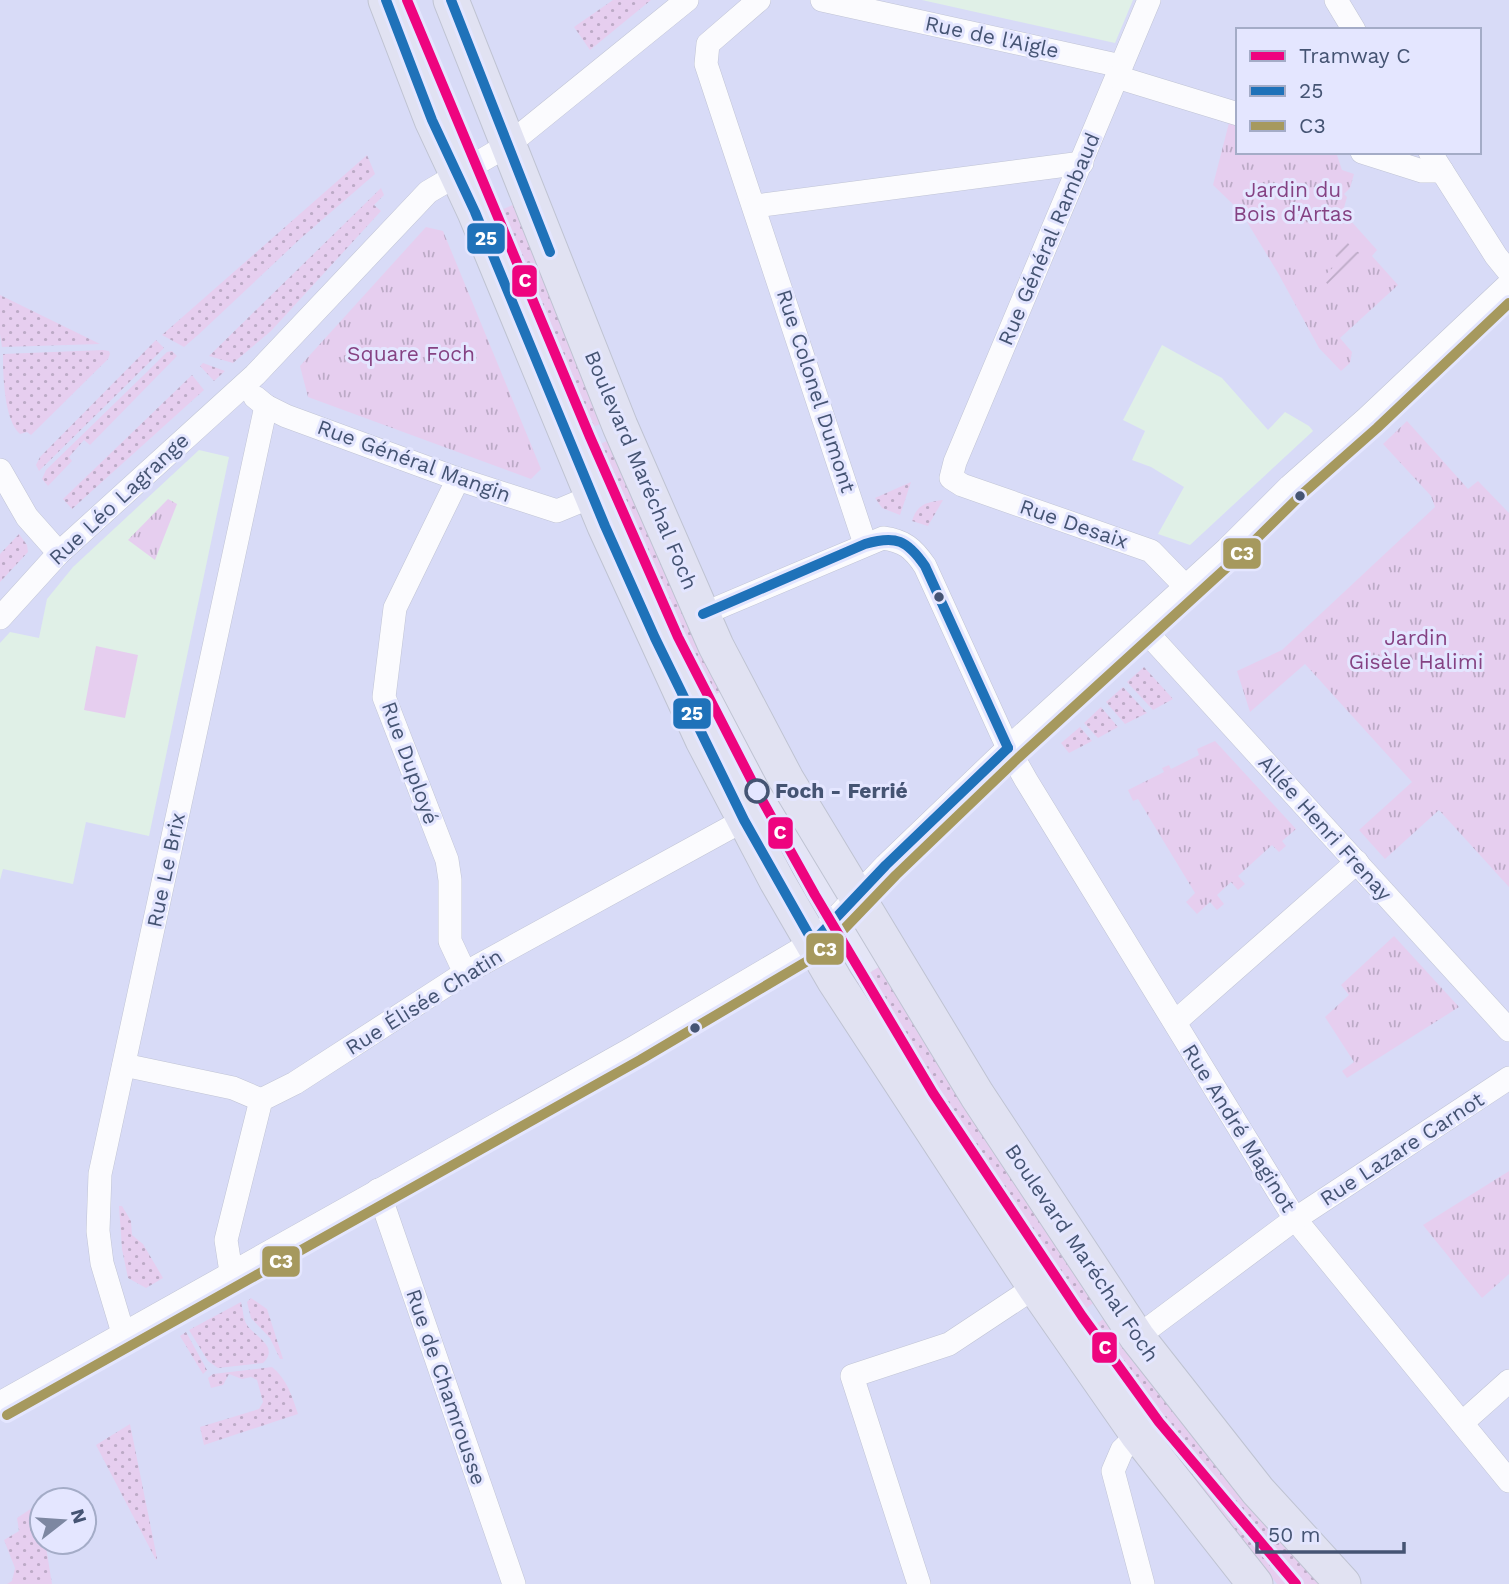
<svg xmlns="http://www.w3.org/2000/svg" width="1509" height="1584" font-family="'Work Sans',sans-serif">
	<style>
		.residential { fill: #d8dbf7; fill-rule: evenodd }
		.education { fill: #e0f0e7 }
		.grass { fill: url(#grass-dots) }
		.park { fill: url(#park-tufts) }
		.garden { fill: url(#garden-furrows) }
		.pitch { fill: #e6ceef }
		.lines { fill: none; stroke-linecap: round; stroke-linejoin: round }
		.street-casing { stroke: #c0c4d5; stroke-width: 24 }
		.primary-casing { stroke: #bfc3d2; stroke-width: 37 }
		.street { stroke: #fbfbfe; stroke-width: 23 }
		.primary { stroke: #e1e2f2; stroke-width: 35 }
		.bus-1-casing { stroke: #e4e6ff; stroke-width: 16 }
		.bus-2-casing { stroke: #e4e6ff; stroke-width: 16 }
		.bus-1 { stroke: #1f72b9; stroke-width: 10 }
		.bus-2 { stroke: #a6995e; stroke-width: 10 }
		.tram-1-casing { stroke: #e4e6ff; stroke-width: 16 }
		.tram-1 { stroke: #ee047f; stroke-width: 10 }
		.bus-dot { fill: #455473; stroke: #e4e6ff; stroke-width: 2.5 }
		.stop-dot { fill: #e4e6ff; stroke: #455473; stroke-width: 3.5 }
		.labels { text-anchor: middle; stroke-width: 6; stroke-linejoin: round; paint-order: stroke }
		.street-label { font-size: 21px; fill: #455473; stroke: #e4e6ff }
		.park-label { font-size: 21px; fill: #854283; stroke: #e4e6ff }
		.stop-label { font-size: 21px; font-weight: bold; fill: #455473; stroke: #e4e6ff; text-anchor: start }
		.line-badge { stroke: #e4e6ff; stroke-width: 2.5 }
		.badge-label { font-size: 19px; text-anchor: middle; font-weight: bold; fill: #fff }
	</style>
	<defs>
		<pattern id="grass-dots" width="8" height="8" patternUnits="userSpaceOnUse" patternTransform="scale(1.75)"><rect width="8" height="8" fill="#e6ceef"/><path d="M2 2h.1M6 6h.1" fill="none" stroke="#bcaac6" stroke-width="1.8" stroke-linecap="round"/></pattern>
		<pattern id="park-tufts" width="24" height="20" patternUnits="userSpaceOnUse" patternTransform="scale(1.75)"><rect width="24" height="20" fill="#e6ceef"/><path d="M3 7l-1-3M5 7V3M7 7l1-3M15 17l-1-3M17 17v-4M19 17l1-3" fill="none" stroke="#bcaac6"/></pattern>
		<pattern id="garden-furrows" width="10" height="10" patternUnits="userSpaceOnUse" patternTransform="scale(1.75)"><rect width="10" height="10" fill="#e6ceef"/><path d="M-1 1l2-2M0 10L10 0M9 11l2-2" fill="none" stroke="#bcaac6"/></pattern>
	</defs>
	<rect width="100%" height="100%" fill="#e4e5f6"/>
	<path class="residential" d="M0 0H1509V1584H0ZM1238 30H1479V152H1238ZM623 498 1037 1240 870 982 731 733ZM42 1500H84V1542H42Z"/>
	<g class="education">
		<path d="M922 0H1133L1115 43Z"/>
		<path d="M1162 345 1222 378 1268 430 1285 412 1309 426 1313 431 1190 545 1158 534 1184 487 1151 467 1132 460 1145 431 1123 420Z"/>
		<path d="M199 450 229 457 149 836 86 822 73 884 3 869 0 880V643L10 632 39 638 47 599 73 567Z"/>
	</g>
	<g class="grass">
		<path d="M613 0H651L590 50 574 27Z"/>
		<path d="M367 155 375 174 300 239 198 335 184 347 162 335Z"/>
		<path d="M381 188 384 195 374 205 381 211 271 331 233 363 209 356Z"/>
		<path d="M520 202 608 421 577 433 489 215Z"/>
		<path d="M0 295 100 344 2 347 0 334Z"/>
		<path d="M156 340 164 348 39 471 36 465 40 457Z"/>
		<path d="M103 350 109 351 110 354 108 359 31 435 27 432 20 434C4 420 3 375 3 354Z"/>
		<path d="M172 351 177 356 90 445 84 440 69 457 72 461 48 486 42 479 46 470 151 368 167 352Z"/>
		<path d="M203 363 225 371 214 381 200 366Z"/>
		<path d="M192 375 204 390 72 509 63 499Z"/>
		<path d="M617 437 729 688 697 703 585 450Z"/>
		<path d="M911 482 900 515 882 508 875 498Z"/>
		<path d="M943 500 928 526 912 521C917 504 927 502 943 500Z"/>
		<path d="M19 534 27 545 28 552 0 582V554Z"/>
		<path d="M1144 667 1173 699 1153 710 1127 682Z"/>
		<path d="M1123 687 1147 713 1125 724 1106 702Z"/>
		<path d="M1101 707 1118 727 1098 738 1084 723Z"/>
		<path d="M1080 727 1092 741 1069 753 1061 743Z"/>
		<path d="M882 965 1099 1299 1071 1319 853 983Z"/>
		<path d="M119 1206H122L131 1221 132 1235 143 1244 163 1278 146 1288 128 1278 122 1249Z"/>
		<path d="M251 1298 267 1309 283 1359H280L270 1338 251 1318 247 1302Z"/>
		<path d="M241 1302C243 1309 243 1319 247 1325 255 1337 280 1347 263 1363L218 1368 208 1361 189 1330Z"/>
		<path d="M1109 1315 1329 1584H1277L1137 1411 1082 1334Z"/>
		<path d="M186 1332 207 1370 203 1374 180 1336Z"/>
		<path d="M272 1367C287 1379 292 1396 298 1414L204 1445 200 1427 259 1409 263 1402 257 1380 251 1377 242 1379 229 1374 223 1385 211 1388 208 1378 213 1374Z"/>
		<path d="M130 1424 157 1558 156 1560 96 1445Z"/>
		<path d="M32 1508 42 1534V1542H44L46 1547 52 1584H7L12 1581 15 1568 4 1540 19 1531 17 1518Z"/>
	</g>
	<g class="park">
		<path d="M1230 119 1238 122V152H1336L1342 170 1354 174 1350 188 1344 194 1347 197 1342 215 1351 218V221L1377 250 1372 256 1398 285 1340 338 1352 352 1350 363 1341 371 1319 348 1278 273 1241 212 1213 185Z"/>
		<path d="M426 227 443 231 541 469 531 479 308 397 300 366Z"/>
		<path d="M1407 421 1468 489 1478 481 1509 513V887L1439 810 1385 859 1359 830 1412 782 1305 664 1250 712 1237 671 1282 650 1435 507 1431 496 1383 444Z"/>
		<path d="M168 499 177 504 155 560 128 540Z"/>
		<path d="M1215 741 1296 829 1282 841 1286 846 1279 852 1272 845 1238 876 1245 884 1238 890 1231 882 1217 895 1224 904 1217 910 1210 902 1197 914 1186 902 1195 893 1138 799 1133 801 1128 790 1164 772 1162 768 1169 765 1171 769 1199 755 1197 749Z"/>
		<path d="M1394 936 1459 1007 1347 1078 1342 1071 1354 1062 1325 1017 1349 995 1341 985Z"/>
		<path d="M1509 1171V1274L1482 1298 1423 1225Z"/>
	</g>
	<path class="garden" d="M1345 240 1363 259 1330 287 1322 278 1340 261 1332 252Z"/>
	<path class="pitch" d="M96 646 138 655 125 718 84 710Z"/>
	<g class="lines">
		<g class="street-casing">
			<g id="street">
				<path d="M759 0 708 44 706 64 865 544"/>
				<path d="M822 0 1121 66"/>
				<path d="M1149 0 955 462 951 478 962 485 1151 551 1186 587"/>
				<path d="M1336 0 1354 30"/>
				<path d="M1117 77 1238 114"/>
				<path d="M1362 152 1422 171H1442"/>
				<path d="M1430 152 1496 256 1509 272"/>
				<path d="M755 206 1082 163"/>
				<path d="M255 397 266 406 286 416 458 479 557 511 593 496"/>
				<path d="M0 470 27 517 59 553"/>
				<path d="M458 479 395 608 384 697 447 860 450 880V941L465 973"/>
				<path d="M703 614 883 538C904 541 913 548 925 566L1008 748 1026 780 1295 1219 1509 1481"/>
				<path d="M0 618 59 553 255 375 428 192 508 145 687 0"/>
				<path d="M1142 627 1509 1030"/>
				<path d="M1175 1022 1357 862"/>
				<path d="M124 1065 233 1088 261 1100"/>
				<path d="M378 1190 514 1584"/>
				<path d="M231 1272 226 1240 261 1100 295 1083 465 973 744 820"/>
				<path d="M123 1333 102 1263 98 1231 100 1174 266 406"/>
				<path d="M1137 1337 1295 1219 1509 1078"/>
				<path d="M0 1403 633 1048 813 942 886 865 1008 748 1227 549 1290 486 1367 418 1509 284"/>
				<path d="M1462 1423 1509 1381"/>
				<path d="M1138 1435 1122 1450 1113 1471 1143 1584"/>
				<path d="M919 1584 852 1376 949 1344 1035 1287"/>
			</g>
		</g>
		<g class="primary-casing">
			<g id="primary">
				<path d="M386 0 432 120 475 212 605 526 703 740 777 881 835 981 1035 1287 1138 1435 1255 1584"/>
				<path d="M451 0 620 426 716 646 786 779 977 1095 1137 1337 1258 1491 1343 1584"/>
			</g>
		</g>
		<use href="#street" class="street"/>
		<use href="#primary" class="primary"/>
		<g class="bus-1-casing">
			<g id="bus-1">
				<path d="M386 0 432 120 475 212 605 526 655 638 744 820 813 942"/>
				<path d="M451 0 550 252"/>
				<path d="M703 614 865 544C896 535 907 540 925 566L1008 748"/>
				<path d="M813 942 886 865 1008 748"/>
			</g>
		</g>
		<g class="bus-2-casing">
			<path id="bus-2" d="M7 1415 640 1060 821 953 896 875 1018 758 1236 559 1300 496 1377 428 1509 303"/>
		</g>
		<use href="#bus-1" class="bus-1"/>
		<use href="#bus-2" class="bus-2"/>
		<g class="tram-1-casing">
			<path id="tram-1" d="M407 0 590 437 678 637 757 791 815 895 933 1093 1082 1316 1159 1422 1296 1584"/>
		</g>
		<use href="#tram-1" class="tram-1"/>
	</g>
	<g class="bus-dot">
		<circle cx="1300" cy="496" r="6"/>
		<circle cx="939" cy="597" r="6"/>
		<circle cx="695" cy="1028" r="6"/>
	</g>
	<circle class="stop-dot" cx="757" cy="791" r="11"/>
	<g class="labels">
		<g class="street-label">
			<text transform="translate(992 37) rotate(12)" y="7">Rue de l'Aigle</text>
			<text transform="translate(1049 239) rotate(-67)" y="7">Rue Général Rambaud</text>
			<text transform="translate(816 391) rotate(72)" y="7">Rue Colonel Dumont</text>
			<text transform="translate(414 461) rotate(20)" y="7">Rue Général Mangin</text>
			<text transform="translate(641 470) rotate(67)" y="7">Boulevard Maréchal Foch</text>
			<text transform="translate(119 499) rotate(-43)" y="7">Rue Léo Lagrange</text>
			<text transform="translate(1074 524) rotate(19)" y="7">Rue Desaix</text>
			<text transform="translate(410 763) rotate(70)" y="7">Rue Duployé</text>
			<text transform="translate(1325 828) rotate(48)" y="7">Allée Henri Frenay</text>
			<text transform="translate(166 870) rotate(-78)" y="7">Rue Le Brix</text>
			<text transform="translate(424 1002) rotate(-32)" y="7">Rue Élisée Chatin</text>
			<text transform="translate(1239 1128) rotate(58)" y="7">Rue André Maginot</text>
			<text transform="translate(1402 1149) rotate(-33)" y="7">Rue Lazare Carnot</text>
			<text transform="translate(1082 1253) rotate(56)" y="7">Boulevard Maréchal Foch</text>
			<text transform="translate(446 1387) rotate(71)" y="7">Rue de Chamrousse</text>
		</g>
		<g class="park-label">
			<text x="1293" y="197">Jardin du<tspan x="1293" dy="24">Bois d'Artas</tspan></text>
			<text x="411" y="361">Square Foch</text>
			<text x="1416" y="645">Jardin<tspan x="1416" dy="24">Gisèle Halimi</tspan></text>
		</g>
		<g class="stop-label">
			<text x="775" y="798">Foch - Ferrié</text>
		</g>
	</g>
	<g class="line-badge">
		<rect x="466" y="222" width="40" height="33" rx="7" fill="#1f72b9"/>
		<rect x="511" y="264" width="27" height="34" rx="7" fill="#ee047f"/>
		<rect x="1222" y="537" width="40" height="33" rx="7" fill="#a6995e"/>
		<rect x="672" y="697" width="40" height="33" rx="7" fill="#1f72b9"/>
		<rect x="767" y="816" width="27" height="34" rx="7" fill="#ee047f"/>
		<rect x="805" y="932" width="40" height="34" rx="7" fill="#a6995e"/>
		<rect x="261" y="1245" width="40" height="33" rx="7" fill="#a6995e"/>
		<rect x="1091" y="1331" width="27" height="33" rx="7" fill="#ee047f"/>
	</g>
	<g class="badge-label">
		<text x="486" y="245">25</text>
		<text x="525" y="287">C</text>
		<text x="1242" y="560">C3</text>
		<text x="692" y="720">25</text>
		<text x="780" y="839">C</text>
		<text x="825" y="956">C3</text>
		<text x="281" y="1268">C3</text>
		<text x="1105" y="1354">C</text>
	</g>
	<rect x="1236" y="28" width="245" height="126" fill="#e4e6ff" stroke="#a4acc7" stroke-width="2"/>
	<rect x="1250" y="51" width="35" height="10" fill="#ee047f" stroke="#a4acc7" stroke-width="2"/>
	<text x="1299" y="63" font-size="21" fill="#455473">Tramway C</text>
	<rect x="1250" y="86" width="35" height="10" fill="#1f72b9" stroke="#a4acc7" stroke-width="2"/>
	<text x="1299" y="98" font-size="21" fill="#455473">25</text>
	<rect x="1250" y="121" width="35" height="10" fill="#a6995e" stroke="#a4acc7" stroke-width="2"/>
	<text x="1299" y="133" font-size="21" fill="#455473">C3</text>
	<g transform="translate(63 1521) rotate(73)"><circle r="33" fill="#e4e6ff" stroke="#a4acc7" stroke-width="2"/>
	<path d="M0-5L12 26L0 18L-12 26Z" fill="#7d87a1"/>
	<text y="-10" font-size="19" font-weight="bold" text-anchor="middle" fill="#455473">N</text>
	</g>
	<path d="M1257 1542v10h147v-10" fill="none" stroke="#455473" stroke-width="3.5"/>
	<text x="1268" y="1542" font-size="21" fill="#455473" stroke="#e4e6ff" stroke-width="5" paint-order="stroke">50 m</text>
</svg>
